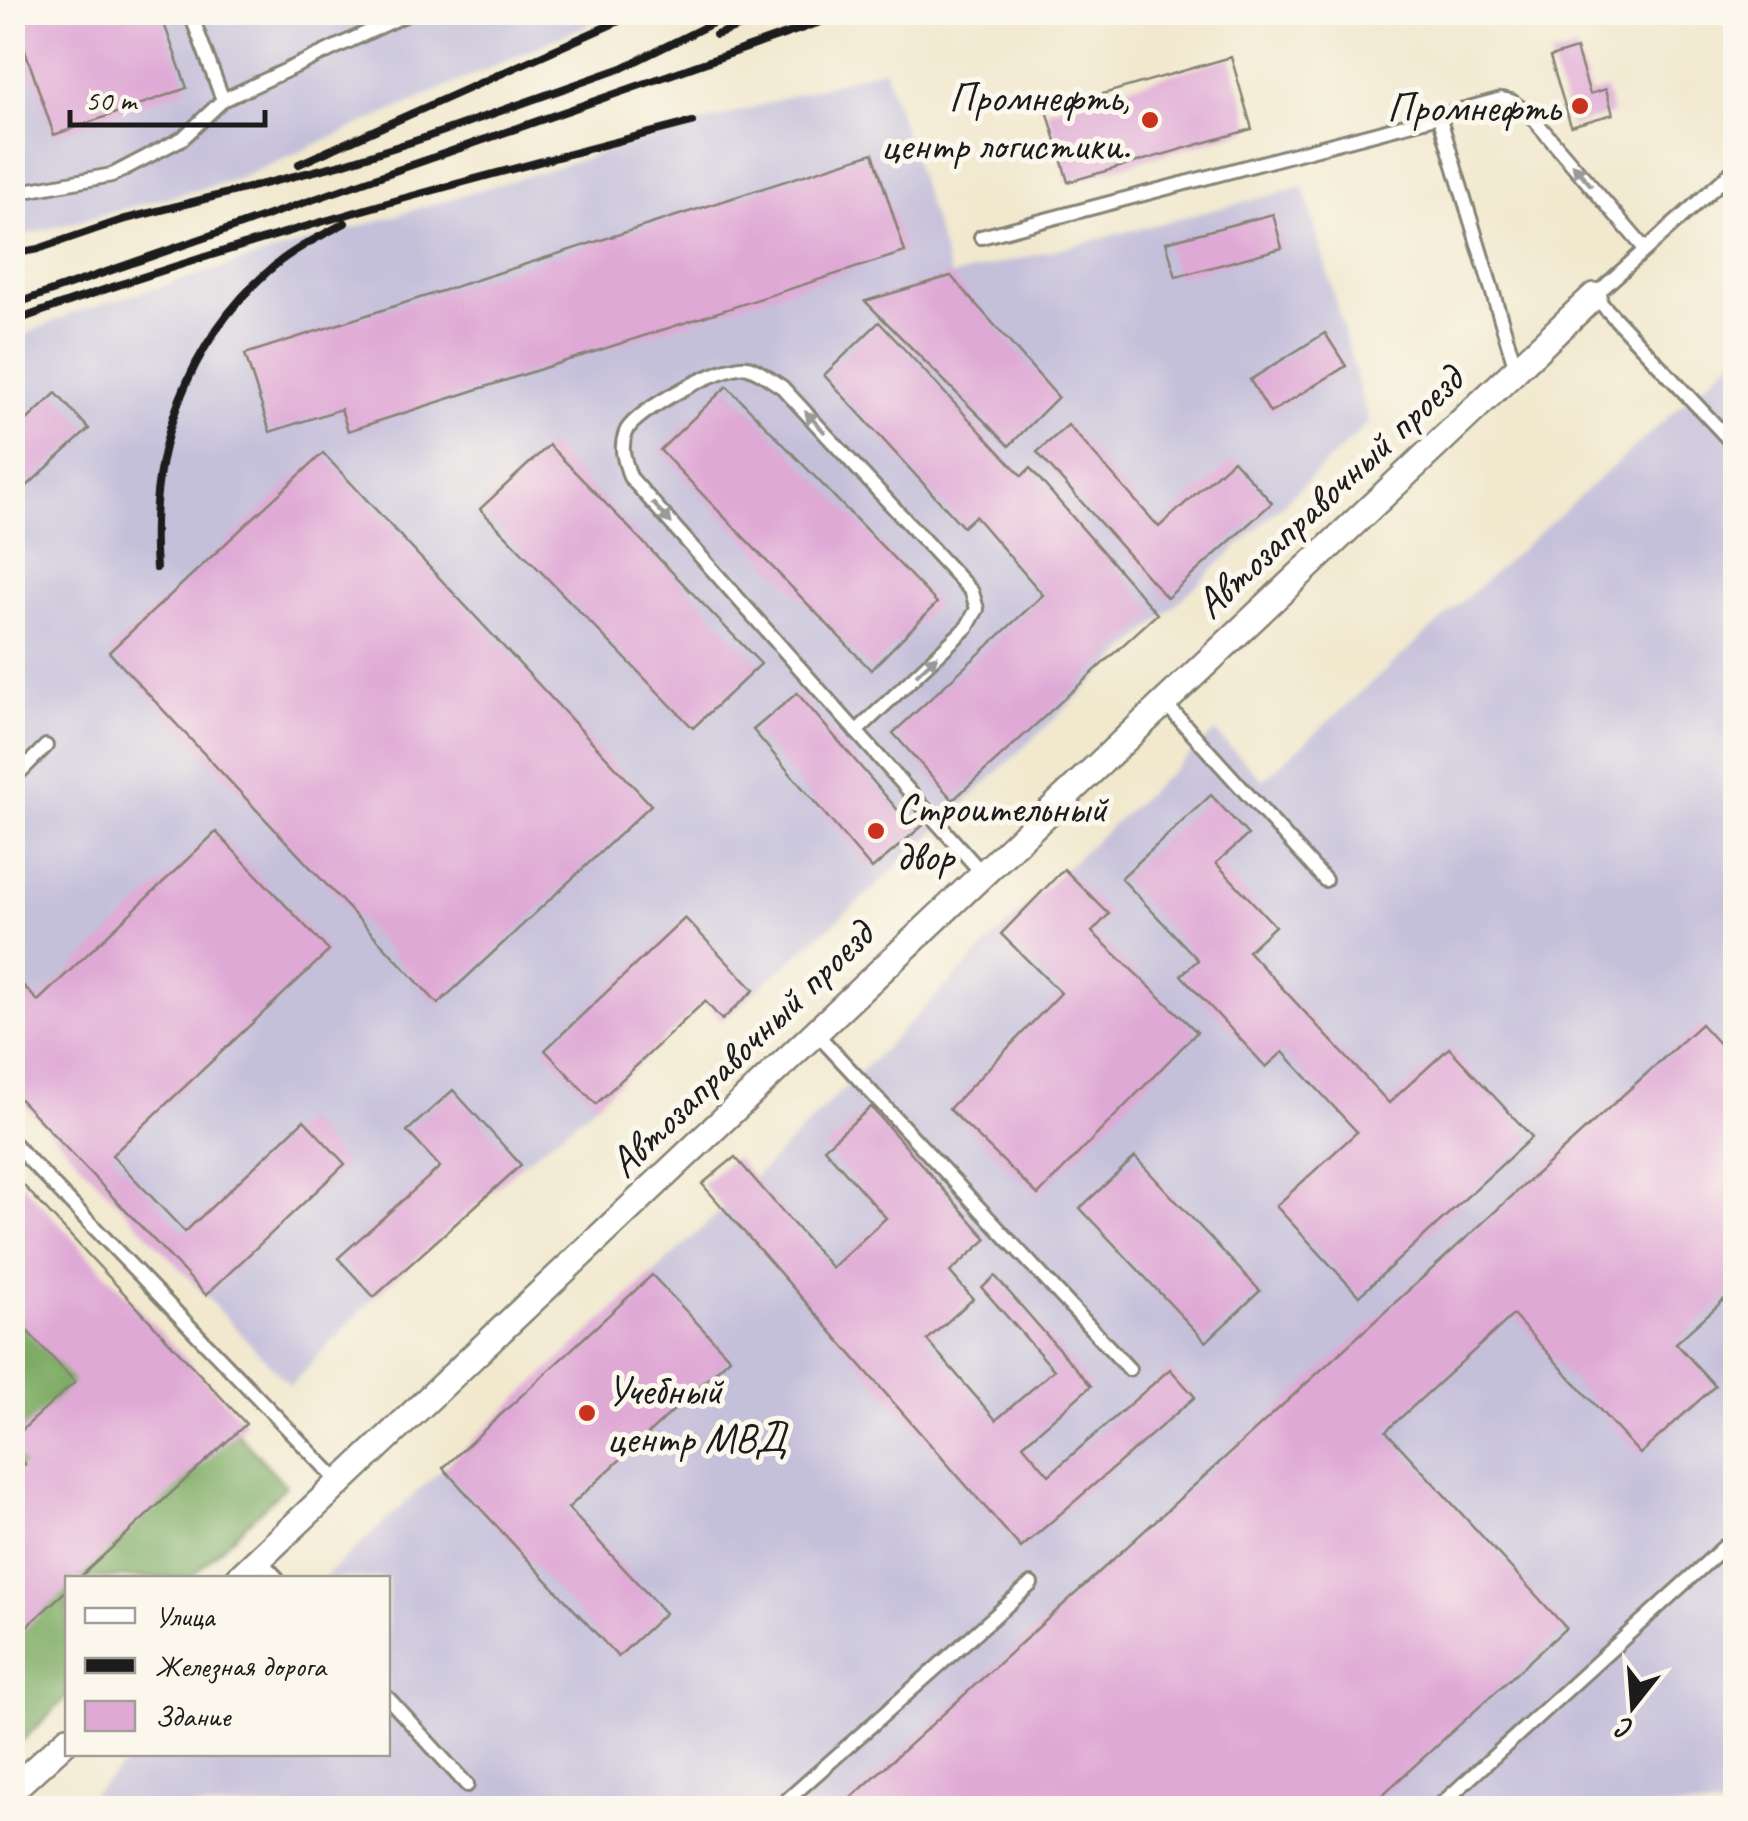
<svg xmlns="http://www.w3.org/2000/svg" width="1748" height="1821" font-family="Caveat,sans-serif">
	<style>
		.industrial { fill: #c5c0da }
		.forest { fill: #7dab64; stroke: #4c6440; stroke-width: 2.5 }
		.building { fill: #dfa9d5 }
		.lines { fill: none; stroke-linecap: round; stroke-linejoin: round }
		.service-casing { stroke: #868275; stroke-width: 18 }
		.minor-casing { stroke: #868275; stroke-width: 30 }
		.service { stroke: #fff; stroke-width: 12 }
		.minor { stroke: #fff; stroke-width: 25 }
		.rail { stroke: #1c1c1c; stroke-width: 8 }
		.oneway { fill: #999 }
		.poi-dot { fill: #c8321e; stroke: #fbf7ec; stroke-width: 4 }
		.labels { text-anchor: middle; stroke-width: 10; stroke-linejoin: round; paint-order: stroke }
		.poi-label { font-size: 42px; fill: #1c1c1c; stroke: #fbf7ec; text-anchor: end }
		.street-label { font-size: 42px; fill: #1c1c1c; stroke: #fbf7ec }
	</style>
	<rect width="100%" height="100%" fill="#fbf7ec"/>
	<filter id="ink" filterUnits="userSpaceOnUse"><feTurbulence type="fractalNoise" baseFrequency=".01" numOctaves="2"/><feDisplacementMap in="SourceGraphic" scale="20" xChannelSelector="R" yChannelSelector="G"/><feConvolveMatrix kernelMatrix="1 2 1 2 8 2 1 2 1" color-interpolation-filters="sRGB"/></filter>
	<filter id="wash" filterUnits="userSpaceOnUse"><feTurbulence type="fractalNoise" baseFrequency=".0048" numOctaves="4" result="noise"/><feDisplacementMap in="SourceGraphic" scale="40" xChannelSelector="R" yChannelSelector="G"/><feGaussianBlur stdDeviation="2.25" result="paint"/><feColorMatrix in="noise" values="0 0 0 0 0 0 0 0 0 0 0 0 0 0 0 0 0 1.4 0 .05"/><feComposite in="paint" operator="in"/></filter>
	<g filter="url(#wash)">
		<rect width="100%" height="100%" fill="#f1e8ce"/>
		<g class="industrial">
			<path d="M13 13H614L238 179 13 238Z"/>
			<path d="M884 68 951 276 1304 187 1369 423 872 890 722 1020 704 1001 596 1104 521 1165 374 1297 290 1386 13 1091V340L73 313Z"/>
			<path d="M1735 357V1808H77L136 1754H388V1578H324L723 1209 702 1184 735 1157 754 1178 1064 869 1215 732 1263 780Z"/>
		</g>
		<path class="forest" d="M13 1188 286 1486 190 1578H68L67 1697 13 1750Z"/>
		<g id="blocks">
			<g class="building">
				<path d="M12 12H160L187 88 54 135Z"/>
				<path d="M1576 49 1590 94 1606 89 1613 114 1571 126 1550 57Z"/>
				<path d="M1231 57 1252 129 1068 182 1047 110Z"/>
				<path d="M873 153 905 252 348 431 341 409 270 432 245 354Z"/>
				<path d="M1273 214 1282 248 1176 277 1166 242Z"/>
				<path d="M951 276 1058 397 1009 446 865 301Z"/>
				<path d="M879 322 1022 476 1030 468 1157 614 953 800 893 733 1043 595 975 516 963 527 824 375Z"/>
				<path d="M1325 333 1346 366 1270 413 1250 380Z"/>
				<path d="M727 386 937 603 871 670 660 450Z"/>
				<path d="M56 393 89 429 12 500V434Z"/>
				<path d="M1068 425 1159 527 1233 460 1272 503 1167 598 1037 452Z"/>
				<path d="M549 445 761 664 693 728 480 509Z"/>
				<path d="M323 453 651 805 438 1004 109 652Z"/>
				<path d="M797 693 909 823 921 813 928 821 872 869 753 730Z"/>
				<path d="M1211 795 1248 835 1216 863 1275 926 1248 951 1389 1103 1449 1048 1532 1137 1359 1296 1276 1206 1357 1132 1283 1052 1266 1067 1181 975 1198 960 1121 878Z"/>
				<path d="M216 832 329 951 112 1155 185 1232 304 1120 345 1164 206 1295 12 1091V974L38 1001Z"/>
				<path d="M1064 869 1109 914 1092 932 1197 1032 1038 1195 949 1109 1061 993 1001 934Z"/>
				<path d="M685 918 754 990 722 1020 705 1001 596 1104 545 1050Z"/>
				<path d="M1701 1024 1736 1062V1289L1676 1343 1715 1386 1640 1454 1513 1315 1386 1431 1566 1628 1368 1808H840Z"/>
				<path d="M453 1090 521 1165 374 1297 338 1258 440 1167 407 1131Z"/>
				<path d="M871 1107 987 1239 950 1272 973 1299 927 1340 996 1420 1054 1370 982 1288 995 1276 1091 1386 1023 1445 1049 1475 1170 1369 1195 1397 1021 1548 702 1184 735 1157 832 1268 886 1218 824 1148Z"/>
				<path d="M1135 1157 1260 1291 1206 1342 1080 1208Z"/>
				<path d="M12 1173 246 1424 79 1578H68V1589L12 1640V1475L25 1464 12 1451V1439L75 1382 12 1315Z"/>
				<path d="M652 1275 730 1358 568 1508 665 1613 618 1657 443 1468Z"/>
			</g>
		</g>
	</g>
	<g filter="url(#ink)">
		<use href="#blocks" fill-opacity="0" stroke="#868275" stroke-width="2.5"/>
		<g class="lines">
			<g class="service-casing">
				<g id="service">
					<path d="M190 12 223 100"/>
					<path d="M1439 116 1502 99 1511 101 1530 115 1645 249"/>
					<path d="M1736 168 1594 296 1736 447"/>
					<path d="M12 190 25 191 112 175 183 138 223 100 411 12"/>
					<path d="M981 237 1439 116 1516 369"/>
					<path d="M1163 701 1325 880"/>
					<path d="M856 732 967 627 977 609 972 592 782 387C772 381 759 370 748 367 726 362 634 411 626 432 619 449 625 461 630 477L982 873"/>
					<path d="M12 780 46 746"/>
					<path d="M815 1032 1129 1369"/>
					<path d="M12 1142 341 1484"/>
					<path d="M260 1560 277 1578"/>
					<path d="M388 1698 467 1785"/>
					<path d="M778 1808 1031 1584"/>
					<path d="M1437 1808 1736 1536"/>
				</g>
			</g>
			<g class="minor-casing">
				<g id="minor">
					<path d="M239 1578 1594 296"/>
					<path d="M12 1790 68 1739"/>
				</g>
			</g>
			<use href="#service" class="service"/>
			<use href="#minor" class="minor"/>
			<g class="rail">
				<path d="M206 14 210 12"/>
				<path d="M716 35 780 12"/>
				<path d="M299 164 639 12"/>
				<path d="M12 254 38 249 122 220 342 164 424 138 622 68 735 12"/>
				<path d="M12 305 849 12"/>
				<path d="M12 322C235 241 463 181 692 122"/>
				<path d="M156 568C147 452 187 337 279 262 299 246 323 235 345 223"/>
			</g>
		</g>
		<defs><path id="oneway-solid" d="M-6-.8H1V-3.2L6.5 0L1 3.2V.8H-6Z" transform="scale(2.5)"/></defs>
		<g class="oneway">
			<use href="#oneway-solid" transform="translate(1582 175) rotate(-131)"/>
			<use href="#oneway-solid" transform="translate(815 422) rotate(-133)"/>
			<use href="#oneway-solid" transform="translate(662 513) rotate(48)"/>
			<use href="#oneway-solid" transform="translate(927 665) rotate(-43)"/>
		</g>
	</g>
	<g class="poi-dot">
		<circle cx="1580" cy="106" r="10"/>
		<circle cx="1150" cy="120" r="10"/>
		<circle cx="876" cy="831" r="10"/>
		<circle cx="587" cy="1413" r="10"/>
	</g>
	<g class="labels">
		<g class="poi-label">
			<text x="1130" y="111">Промнефть,<tspan x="1130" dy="48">центр логистики.</tspan></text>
			<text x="1560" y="121">Промнефть</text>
			<text x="896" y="822" text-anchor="start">Строительный<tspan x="896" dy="48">двор</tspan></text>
			<text x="607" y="1404" text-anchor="start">Учебный<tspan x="607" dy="48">центр МВД</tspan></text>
		</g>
		<g class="street-label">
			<text transform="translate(1328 491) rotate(-43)" y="15">Автозаправочный проезд</text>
			<text transform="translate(740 1048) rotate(-44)" y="15">Автозаправочный проезд</text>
		</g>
	</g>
	<rect width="1748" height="1821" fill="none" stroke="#fbf7ec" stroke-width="50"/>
	<rect x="65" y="1576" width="325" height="180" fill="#fbf7ec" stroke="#a29f99" stroke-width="2.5"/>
	<rect x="85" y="1608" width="50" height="15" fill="#ffffff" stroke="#a29f99" stroke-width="2.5"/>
	<text x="155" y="1626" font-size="30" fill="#1c1c1c">Улица</text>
	<rect x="85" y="1658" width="50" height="15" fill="#1c1c1c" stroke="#a29f99" stroke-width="2.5"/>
	<text x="155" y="1676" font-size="30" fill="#1c1c1c">Железная дорога</text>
	<rect x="85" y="1701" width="50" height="30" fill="#dfa9d5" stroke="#a29f99" stroke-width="2.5"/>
	<text x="155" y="1726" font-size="30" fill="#1c1c1c">Здание</text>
	<g transform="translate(1633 1706) rotate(197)" stroke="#fbf7ec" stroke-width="8" paint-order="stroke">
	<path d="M0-8L18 38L0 25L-18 38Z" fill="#1c1c1c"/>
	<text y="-15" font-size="28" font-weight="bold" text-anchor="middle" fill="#1c1c1c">С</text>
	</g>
	<path d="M70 110v15h195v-15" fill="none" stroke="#1c1c1c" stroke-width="5"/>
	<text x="85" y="110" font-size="30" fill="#1c1c1c" stroke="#fbf7ec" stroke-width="8" paint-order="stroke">50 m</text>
</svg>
